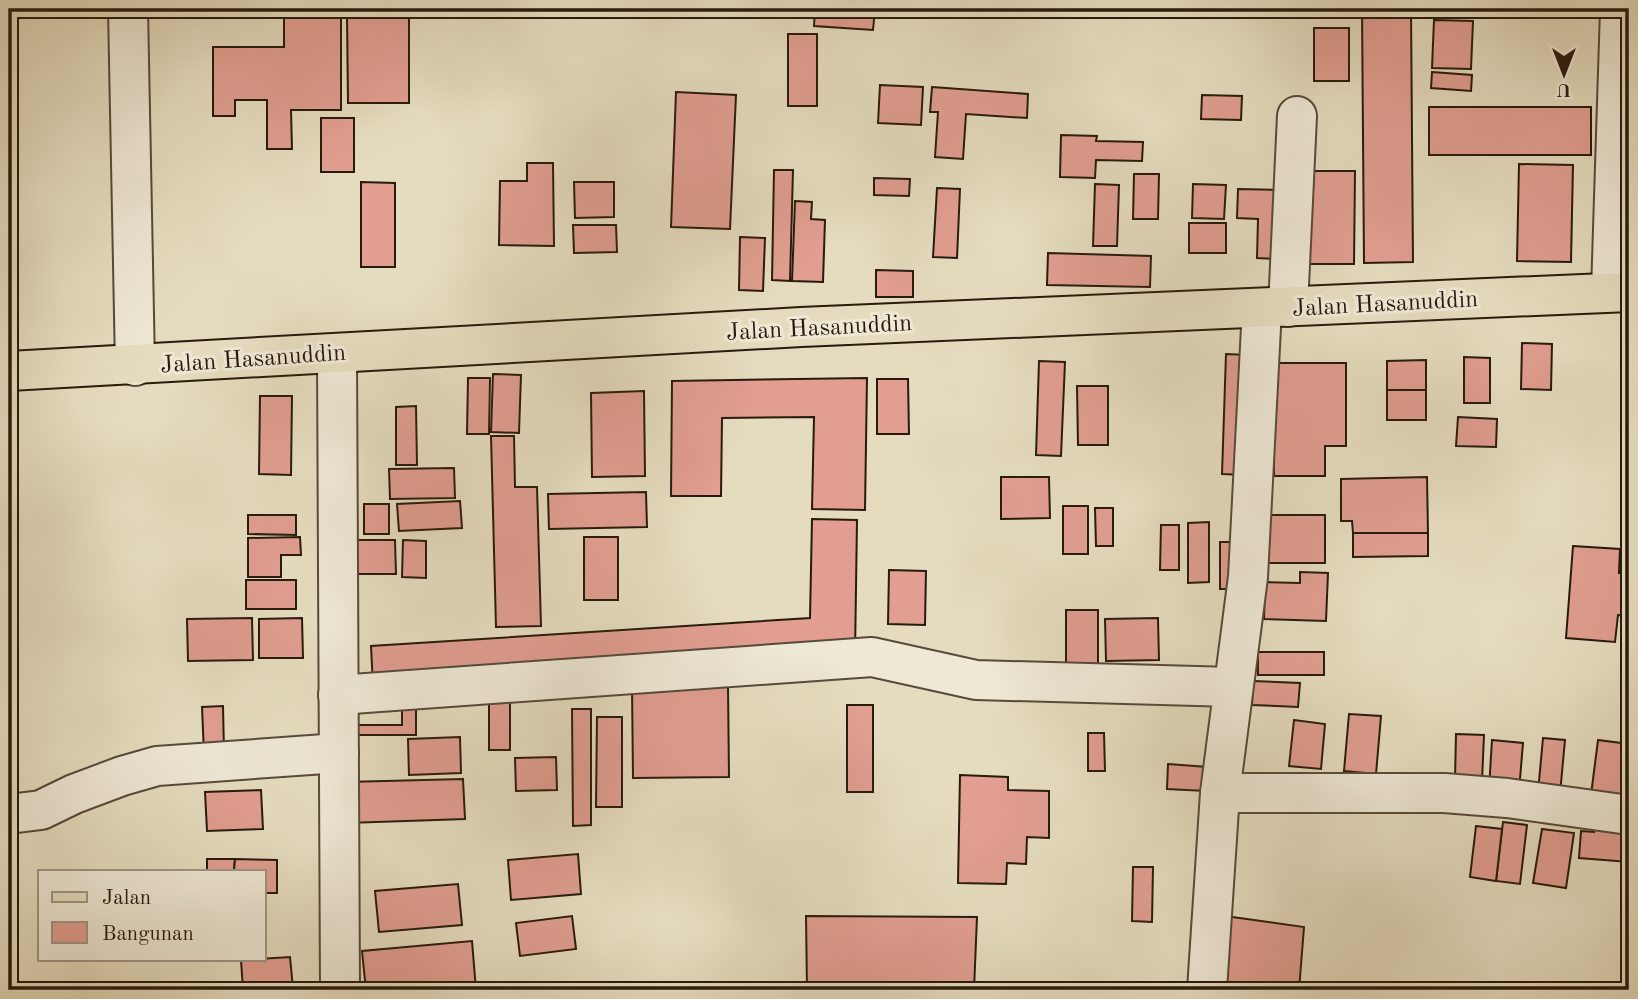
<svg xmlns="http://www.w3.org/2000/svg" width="1638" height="999" font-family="'Old Standard TT',serif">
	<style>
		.building { fill: #e19e91; stroke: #281a0d; stroke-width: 2 }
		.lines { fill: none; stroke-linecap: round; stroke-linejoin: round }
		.minor-casing { stroke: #574a3a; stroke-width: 42 }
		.major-casing { stroke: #281a0d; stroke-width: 42 }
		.minor { stroke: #eee8d5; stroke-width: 38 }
		.major { stroke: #e5dcbf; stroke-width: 38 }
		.labels { text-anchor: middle; stroke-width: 6; stroke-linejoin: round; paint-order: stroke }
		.street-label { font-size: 24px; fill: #281a0d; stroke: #eee8d5 }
	</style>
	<rect width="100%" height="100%" fill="#e5dcbf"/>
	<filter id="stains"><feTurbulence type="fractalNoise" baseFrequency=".00286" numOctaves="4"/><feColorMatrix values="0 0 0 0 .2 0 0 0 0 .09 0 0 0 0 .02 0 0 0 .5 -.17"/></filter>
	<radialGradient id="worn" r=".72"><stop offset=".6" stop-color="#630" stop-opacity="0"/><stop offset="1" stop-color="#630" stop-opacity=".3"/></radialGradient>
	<g class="building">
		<rect x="192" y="9" width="69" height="2"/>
		<path d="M284 9H341V110H291L292 149H267V100H235V116H213V47H284Z"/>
		<path d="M815 9H875L873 30 814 26Z"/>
		<path d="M1295 9H1336V15L1295 14Z"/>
		<path d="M1362 9H1411L1413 262 1364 263Z"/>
		<path d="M1427 9H1467L1466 15 1426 12Z"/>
		<path d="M347 16H409V103H348Z"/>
		<path d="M1434 20 1473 21 1471 69 1432 68Z"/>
		<rect x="1314" y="28" width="35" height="53"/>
		<rect x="788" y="34" width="29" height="72"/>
		<path d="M1432 72 1472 75 1471 91 1431 88Z"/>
		<path d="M880 85 923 87 921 125 878 123Z"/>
		<path d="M932 87 1028 94 1027 118 966 114 963 159 935 157 938 112H930Z"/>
		<path d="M676 92 736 95 730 229 671 227Z"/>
		<path d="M1202 95 1242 96 1241 120 1201 119Z"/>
		<rect x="1429" y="107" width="162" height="48"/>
		<rect x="321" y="118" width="33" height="54"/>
		<path d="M1061 135 1097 136 1096 141 1143 142 1142 161 1096 160 1095 178 1060 177Z"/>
		<path d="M527 163H553L554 246 499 245 500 181H527Z"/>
		<path d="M1519 164 1573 165 1571 262 1517 261Z"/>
		<path d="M774 170H793L790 281 772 280Z"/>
		<path d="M1307 171H1355L1354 264H1306Z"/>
		<path d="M1134 174H1159L1158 219H1133Z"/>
		<path d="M874 178 910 179 909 196 874 195Z"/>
		<path d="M361 182 395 183V267H361Z"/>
		<path d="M574 182H614V217L575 218Z"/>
		<path d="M1095 184 1119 185 1117 246H1093Z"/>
		<path d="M1193 184 1226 185 1224 219 1192 218Z"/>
		<path d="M937 188 960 189 957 258 933 257Z"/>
		<path d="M1238 189 1281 190 1278 259 1257 258 1258 219 1237 218Z"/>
		<path d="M795 201 812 202 811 219 825 220 823 282 792 281Z"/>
		<rect x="1189" y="223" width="37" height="30"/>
		<path d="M573 225H616L617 252 574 253Z"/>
		<path d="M740 237 765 238 763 291 739 290Z"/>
		<path d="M1048 253 1151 256 1150 287 1047 285Z"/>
		<path d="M876 270 913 271V297H876Z"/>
		<path d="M1522 343 1552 344 1551 390 1521 389Z"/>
		<path d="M1226 354 1247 355 1244 475 1222 474Z"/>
		<path d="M1464 357 1490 358V403H1464Z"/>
		<path d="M1426 360V390H1387V361Z"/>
		<path d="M1039 361 1065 362 1061 456 1036 455Z"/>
		<path d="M1274 363H1346V446H1325V476H1274Z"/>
		<path d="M493 374 521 375 519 433 491 432Z"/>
		<path d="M468 378H490L489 434H467Z"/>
		<path d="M867 378 865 510 812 509 814 417 722 418 721 496H671L672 381Z"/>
		<path d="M877 379H908L909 434H877Z"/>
		<path d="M1077 386H1108V445H1078Z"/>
		<rect x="1387" y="390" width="39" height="30"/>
		<path d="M644 391 645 476 592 477 591 393Z"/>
		<path d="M260 396H292L291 475 259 474Z"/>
		<path d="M416 406 417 465H396V407Z"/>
		<path d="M1458 417 1497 419 1496 447 1456 446Z"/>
		<path d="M491 436H514L515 487H537L541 626 496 627Z"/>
		<path d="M454 468 455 498 390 499 389 469Z"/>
		<path d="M1001 477H1049L1050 518 1001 519Z"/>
		<path d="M1427 477 1428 533H1353L1352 521H1341V479Z"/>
		<path d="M646 492 647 527 549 529 548 494Z"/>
		<path d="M460 501 462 528 399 531 397 504Z"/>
		<rect x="364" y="504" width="25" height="30"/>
		<rect x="1063" y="506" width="25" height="48"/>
		<path d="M1095 508H1113V546H1096Z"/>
		<path d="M248 515H296V535L248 534Z"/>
		<rect x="1263" y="515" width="62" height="48"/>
		<path d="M812 519 857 520 855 655 373 686 371 646 810 618Z"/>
		<path d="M1209 522V582L1188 583V523Z"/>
		<path d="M1161 525H1179V570H1160Z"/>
		<path d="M1353 533H1428V556L1353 557Z"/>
		<path d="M300 537 301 555H281V577H248V538Z"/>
		<rect x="584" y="537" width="34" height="63"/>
		<path d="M354 540H395L396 574H354Z"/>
		<path d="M403 540 426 541V578L402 577Z"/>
		<path d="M1220 542H1238L1239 589H1220Z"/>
		<path d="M1573 546 1620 549 1619 573H1629V616L1618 615 1615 642 1566 638Z"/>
		<path d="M889 570 926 571 925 625 888 624Z"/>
		<path d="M1300 572 1328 573 1326 621 1264 619 1265 582 1300 583Z"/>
		<rect x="246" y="580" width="50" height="29"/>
		<rect x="1066" y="610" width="32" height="56"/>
		<path d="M252 618 253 660 188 661 187 619Z"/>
		<path d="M302 618 303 658H259V619Z"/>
		<path d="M1158 618 1159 660 1106 661 1105 619Z"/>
		<rect x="1258" y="652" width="66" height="23"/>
		<path d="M1253 681 1300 683 1298 707 1252 705Z"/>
		<path d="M632 686H728L729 777 633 778Z"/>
		<rect x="489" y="689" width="21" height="61"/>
		<path d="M402 696H416V735H355V725H402Z"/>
		<rect x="847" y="705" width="26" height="87"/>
		<path d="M223 706 224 753 204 754 202 707Z"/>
		<path d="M572 709H591V825L573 826Z"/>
		<path d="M1349 714 1381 716 1376 774 1344 771Z"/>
		<path d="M597 717H622V807H596Z"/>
		<path d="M1294 720 1325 724 1321 769 1289 766Z"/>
		<path d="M1088 733H1104L1105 771H1088Z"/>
		<path d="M1456 734 1484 735 1482 781 1455 780Z"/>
		<path d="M460 737 461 773 409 775 408 739Z"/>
		<path d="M1543 738 1565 740 1560 794 1538 792Z"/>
		<path d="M1492 740 1523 743 1519 791 1489 789Z"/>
		<path d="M1598 740 1629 744V808L1590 803Z"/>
		<path d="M556 757 557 790 516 791 515 758Z"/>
		<path d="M1168 764 1208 767 1206 791 1167 789Z"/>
		<path d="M960 775 1008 777V790L1049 791V838L1027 837 1026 864 1007 863 1006 884 958 883Z"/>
		<path d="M463 779 465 819 347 823 346 782Z"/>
		<path d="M261 790 263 829 207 831 205 792Z"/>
		<path d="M1595 820 1628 823 1629 862 1579 858 1581 831 1594 832Z"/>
		<path d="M1503 822 1527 825 1520 884 1496 881Z"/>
		<path d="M1476 826 1502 829 1496 881 1470 877Z"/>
		<path d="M1542 829 1574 833 1566 888 1533 883Z"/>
		<path d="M578 854 581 894 511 900 508 860Z"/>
		<path d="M207 859H235L234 871H207Z"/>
		<path d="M235 859 277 860V893H264V871H234Z"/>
		<path d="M1133 867H1153L1152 922 1132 921Z"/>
		<path d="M458 884 462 925 379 932 375 891Z"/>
		<path d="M572 916 576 949 520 956 516 923Z"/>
		<path d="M806 916 977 917 974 990H807Z"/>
		<path d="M1225 916 1304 927 1299 990H1225Z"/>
		<path d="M472 941 476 990H366L362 951Z"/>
		<path d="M290 957 293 988 243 990 241 960Z"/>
	</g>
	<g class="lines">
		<g class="minor-casing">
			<g id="minor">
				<path d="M128 9 135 366"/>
				<path d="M1611 292 1620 9"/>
				<path d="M1288 307 1297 116"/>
				<path d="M337 353 340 990"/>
				<path d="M338 695 872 657 976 680 1233 687"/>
				<path d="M1220 793H1444L1507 798 1629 815"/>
				<path d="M9 814 41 810 74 794 122 776 157 766 339 753"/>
				<path d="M1207 990 1220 793 1248 577 1262 308"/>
			</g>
		</g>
		<g class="major-casing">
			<path id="major" d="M9 371 801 327 1629 292"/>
		</g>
		<use href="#minor" class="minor"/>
		<use href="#major" class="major"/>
	</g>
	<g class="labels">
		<g class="street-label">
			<text transform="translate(1385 303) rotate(-3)" y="8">Jalan Hasanuddin</text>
			<text transform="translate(819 327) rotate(-3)" y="8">Jalan Hasanuddin</text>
			<text transform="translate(253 358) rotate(-4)" y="8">Jalan Hasanuddin</text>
		</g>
	</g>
	<rect width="1638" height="999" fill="none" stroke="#e5dcbf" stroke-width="35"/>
	<rect x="10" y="10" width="1617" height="978" fill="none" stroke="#281a0d" stroke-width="3.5"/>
	<rect x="18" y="18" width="1603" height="964" fill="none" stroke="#281a0d" stroke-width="2"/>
	<rect x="38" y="870" width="228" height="91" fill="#eee8d5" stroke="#9f9685" stroke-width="2"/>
	<rect x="52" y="892" width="35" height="10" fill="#e5dcbf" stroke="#9f9685" stroke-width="2"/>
	<text x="102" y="904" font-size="21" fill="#281a0d">Jalan</text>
	<rect x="52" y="922" width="35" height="21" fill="#e19e91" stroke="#9f9685" stroke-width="2"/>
	<text x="102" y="940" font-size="21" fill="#281a0d">Bangunan</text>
	<g transform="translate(1564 74) rotate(180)" stroke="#eee8d5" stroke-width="5" paint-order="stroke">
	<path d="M0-5L12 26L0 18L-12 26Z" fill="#281a0d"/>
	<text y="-10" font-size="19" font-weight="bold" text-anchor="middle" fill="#281a0d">U</text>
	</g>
	<rect width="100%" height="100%" filter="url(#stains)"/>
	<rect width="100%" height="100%" fill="url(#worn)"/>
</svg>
